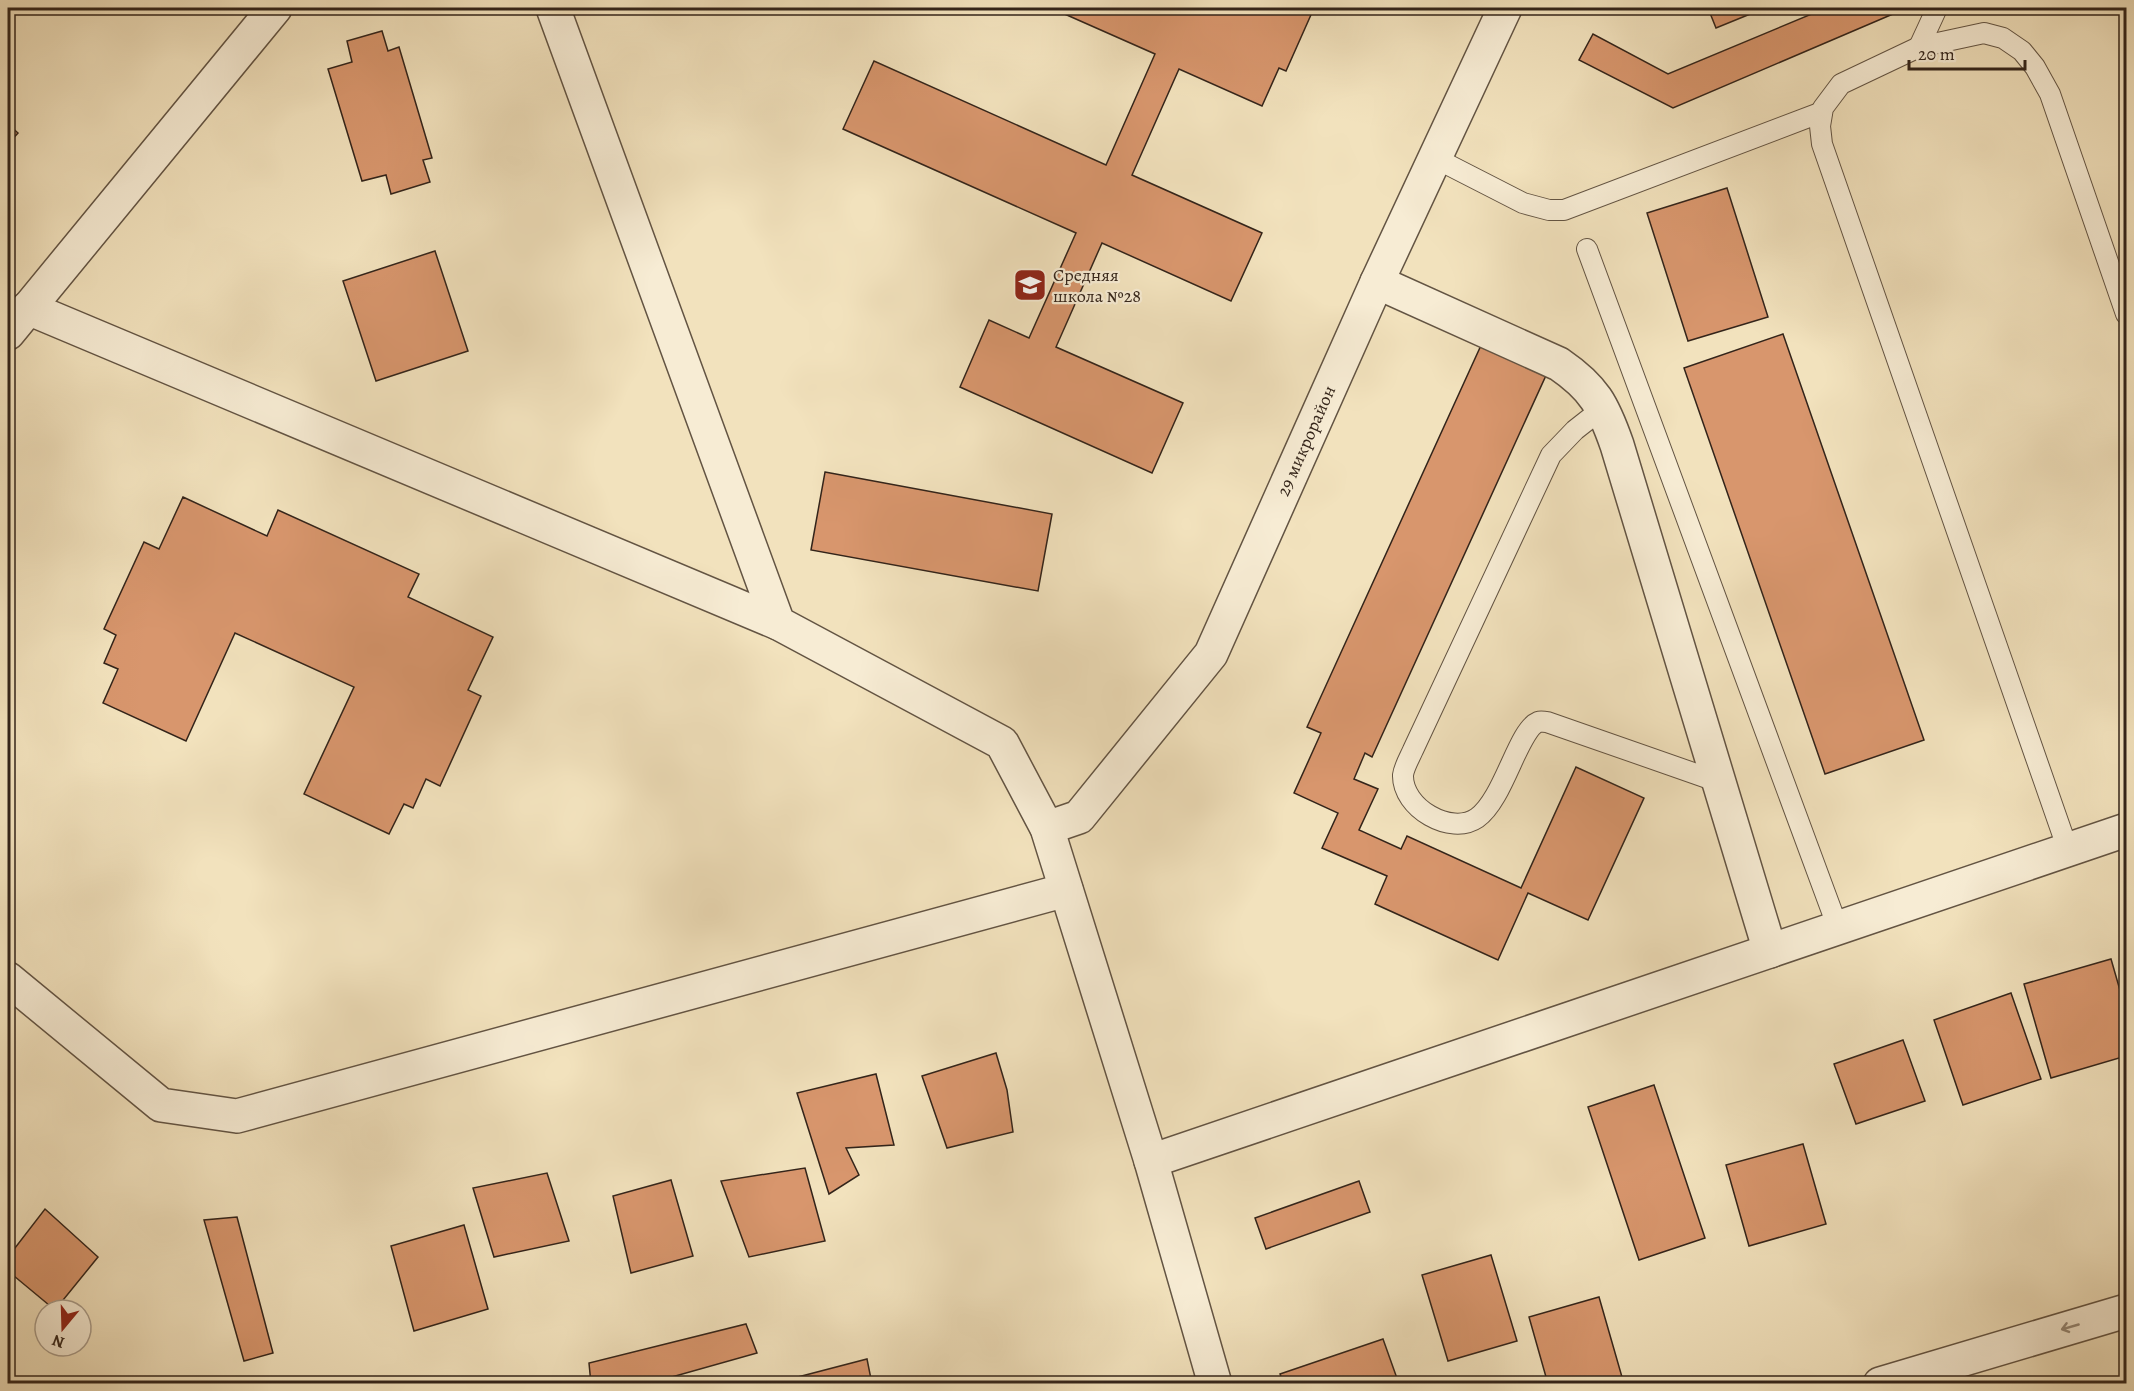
<svg xmlns="http://www.w3.org/2000/svg" width="2134" height="1391" font-family="Alegreya,serif">
	<style>
		.building { fill: #d8966d; stroke: #33241a; stroke-width: 1.5 }
		.lines { fill: none; stroke-linecap: round; stroke-linejoin: round }
		.service-casing { stroke: #635443; stroke-width: 22 }
		.minor-casing { stroke: #635443; stroke-width: 36 }
		.service { stroke: #f7ecd4; stroke-width: 20 }
		.minor { stroke: #f7ecd4; stroke-width: 33 }
		.oneway { stroke: #958877 }
		.labels { text-anchor: middle; stroke-width: 4.5; stroke-linejoin: round; paint-order: stroke }
		.poi-label { font-size: 18px; fill: #33241a; stroke: #f7ecd4; text-anchor: start }
		.street-label { font-size: 18px; fill: #33241a; stroke: #f7ecd4 }
	</style>
	<rect width="100%" height="100%" fill="#f2e2bd"/>
	<filter id="stains"><feTurbulence type="fractalNoise" baseFrequency=".00333" numOctaves="4"/><feColorMatrix values="0 0 0 0 .2 0 0 0 0 .09 0 0 0 0 .02 0 0 0 .5 -.17"/></filter>
	<radialGradient id="worn" r=".72"><stop offset=".6" stop-color="#630" stop-opacity="0"/><stop offset="1" stop-color="#630" stop-opacity=".3"/></radialGradient>
	<g class="building">
		<path d="M1051 8H1314L1286 71 1279 68 1262 106 1179 69 1132 175 1262 233 1231 301 1102 243 1056 347 1183 403 1152 473 960 387 989 320 1029 338 1076 233 843 129 874 61 1106 165 1155 54Z"/>
		<path d="M1708 8H1765L1716 28Z"/>
		<path d="M1826 8H1907L1673 108 1579 60 1593 34 1668 74Z"/>
		<path d="M2112 8H2126V14Z"/>
		<path d="M382 31 388 51 399 47 432 158 423 160 430 182 391 194 386 175 362 181 328 69 352 62 347 41Z"/>
		<path d="M8 124 18 133 8 144Z"/>
		<path d="M1727 188 1768 317 1688 341 1647 213Z"/>
		<path d="M435 251 468 351 376 381 343 281Z"/>
		<path d="M1783 334 1924 740 1825 774 1684 368Z"/>
		<path d="M1483 341 1548 371 1372 757 1365 753 1354 779 1378 789 1359 830 1401 849 1407 836 1521 888 1576 767 1644 798 1588 920 1528 893 1498 960 1375 904 1387 876 1322 848 1338 813 1294 793 1321 733 1307 727Z"/>
		<path d="M825 472 1052 514 1038 591 811 550Z"/>
		<path d="M183 497 267 536 278 510 419 574 408 597 493 637 468 690 481 696 440 786 426 779 413 808 404 804 389 834 304 794 354 687 235 633 186 741 103 703 118 669 104 663 116 635 104 629 144 542 159 549Z"/>
		<path d="M2111 959 2126 1011V1056L2051 1078 2024 984Z"/>
		<path d="M2011 993 2041 1079 1963 1105 1934 1020Z"/>
		<path d="M1903 1040 1925 1101 1856 1124 1834 1064Z"/>
		<path d="M996 1053 1007 1090 1013 1132 947 1148 922 1076Z"/>
		<path d="M876 1074 894 1145 846 1148 859 1175 829 1194 797 1093Z"/>
		<path d="M1654 1085 1705 1238 1639 1260 1588 1107Z"/>
		<path d="M1803 1144 1826 1224 1749 1246 1726 1165Z"/>
		<path d="M805 1168 825 1241 749 1257 721 1181Z"/>
		<path d="M547 1173 569 1241 494 1257 473 1188Z"/>
		<path d="M671 1180 693 1256 631 1273 613 1196Z"/>
		<path d="M1359 1181 1370 1212 1266 1249 1255 1218Z"/>
		<path d="M45 1209 98 1257 55 1310 8 1271V1257Z"/>
		<path d="M237 1217 273 1353 244 1361 204 1220Z"/>
		<path d="M464 1225 488 1309 414 1331 391 1246Z"/>
		<path d="M1491 1255 1517 1341 1448 1361 1422 1275Z"/>
		<path d="M1599 1297 1624 1384H1548L1529 1317Z"/>
		<path d="M746 1324 757 1353 647 1384H591L589 1363Z"/>
		<path d="M1383 1339 1399 1384H1284L1280 1374Z"/>
		<path d="M867 1359 872 1384H771Z"/>
	</g>
	<g class="lines">
		<g class="service-casing">
			<g id="service">
				<path d="M1919 47 1937 8"/>
				<path d="M1435 158 1523 203 1549 210H1564L1822 112"/>
				<path d="M1587 249 1838 928"/>
				<path d="M1603 408 1575 430 1551 455 1413 750C1410 757 1404 767 1403 775 1402 808 1451 836 1477 818 1504 799 1518 730 1538 722 1541 721 1544 722 1547 722L1719 782"/>
				<path d="M2068 850 1822 144 1820 126 1823 108 1841 84 1919 47 1984 33 2003 38 2022 51 2035 67 2050 94 2126 314"/>
			</g>
		</g>
		<g class="minor-casing">
			<g id="minor">
				<path d="M553 8 778 623 1002 743 1047 828 1151 1161 1215 1384"/>
				<path d="M1377 282 1559 364C1594 388 1603 405 1617 445L1770 951"/>
				<path d="M28 308 778 623"/>
				<path d="M8 333 275 8"/>
				<path id="s1" d="M1047 828 1079 817 1211 654 1377 282 1505 8"/>
				<path d="M8 979 161 1105 237 1116 1066 890"/>
				<path d="M1151 1161 2126 830"/>
				<path d="M1880 1384 2126 1311"/>
			</g>
		</g>
		<use href="#service" class="service"/>
		<use href="#minor" class="minor"/>
	</g>
	<defs><path id="oneway-shaft" d="M-6 0H5M1.5-3L5.5 0L1.5 3" fill="none" stroke-width="1.6" stroke-linecap="round" stroke-linejoin="round" transform="scale(1.5)"/></defs>
	<use class="oneway" href="#oneway-shaft" transform="translate(2070 1327) rotate(164)"/>
	<defs>
		<g id="school-square" transform="scale(1.725)"><rect x="-9" y="-9" width="18" height="18" rx="4" fill="#8f2418" stroke="#f7ecd4"/><path d="M0-5L7-2L0 1L-7-2ZM-4 1L0 2.5L4 1V4Q0 6-4 4Z" fill="#fff"/></g>
	</defs>
	<g fill-rule="evenodd">
		<use href="#school-square" x="1030" y="285"/>
	</g>
	<g class="labels">
		<g class="poi-label">
			<text x="1053" y="281">Средняя<tspan x="1053" dy="21">школа №28</tspan></text>
		</g>
		<g class="street-label">
			<text dy="6" stroke="none"><textPath href="#s1" startOffset="477">29 микрорайон</textPath></text>
		</g>
	</g>
	<rect width="2134" height="1391" fill="none" stroke="#f2e2bd" stroke-width="30"/>
	<rect x="9" y="9" width="2116" height="1373" fill="none" stroke="#33241a" stroke-width="3"/>
	<rect x="15" y="15" width="2104" height="1361" fill="none" stroke="#33241a" stroke-width="1.5"/>
	<g transform="translate(63 1328) rotate(199)"><circle r="28" fill="#f7ecd4" stroke="#a99c8a" stroke-width="1.5"/>
	<path d="M0-4.5L10 22L0 15L-10 22Z" fill="#8f2418"/>
	<text y="-9" font-size="16" font-weight="bold" text-anchor="middle" fill="#33241a">N</text>
	</g>
	<path d="M1909 60v9h116v-9" fill="none" stroke="#33241a" stroke-width="3"/>
	<text x="1918" y="60" font-size="18" fill="#33241a" stroke="#f7ecd4" stroke-width="4.5" paint-order="stroke">20 m</text>
	<rect width="100%" height="100%" filter="url(#stains)"/>
	<rect width="100%" height="100%" fill="url(#worn)"/>
</svg>
